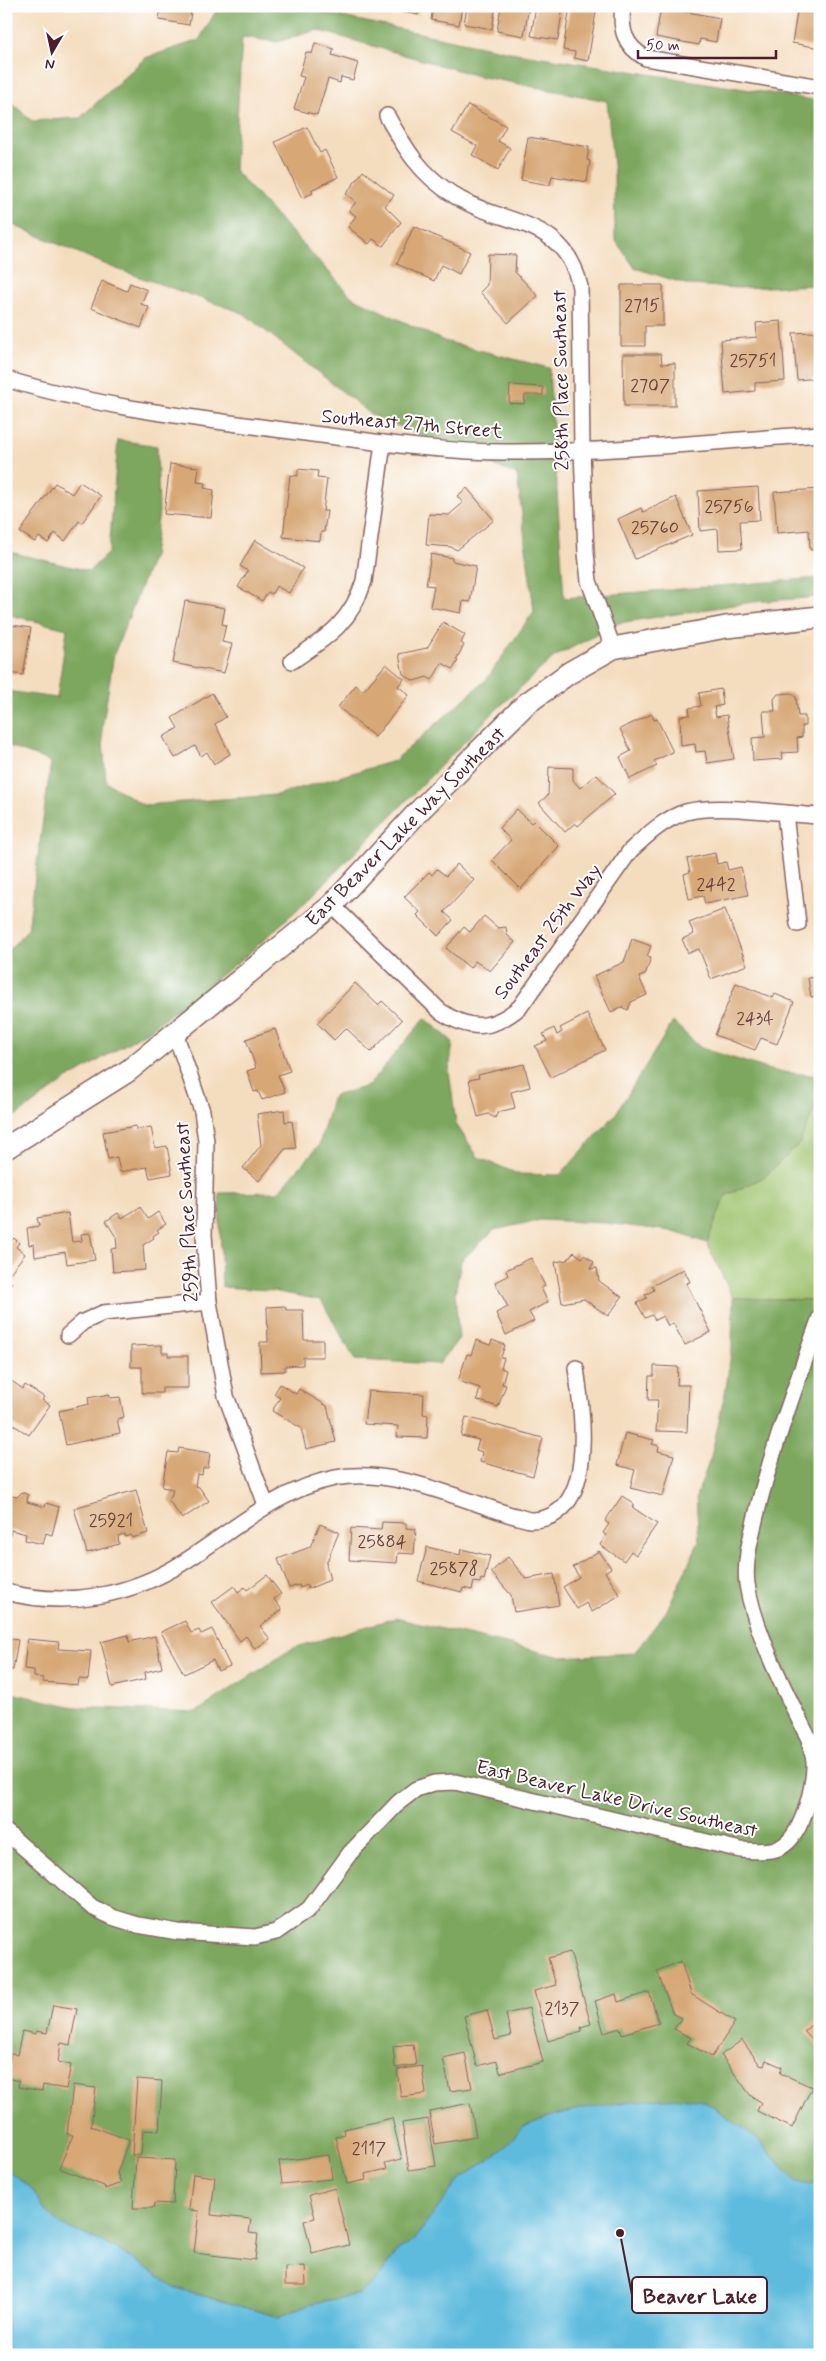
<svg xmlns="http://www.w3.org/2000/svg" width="826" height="2361" font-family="Mynerve,sans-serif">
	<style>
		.green { fill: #9cc16b; stroke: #73704b }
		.forest { fill: #7da75f; stroke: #646345 }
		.water { fill: #5fbbdd; stroke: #546d84 }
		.building { fill: #d7a776 }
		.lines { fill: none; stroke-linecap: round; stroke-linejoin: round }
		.street-casing { stroke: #86625f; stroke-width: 18 }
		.secondary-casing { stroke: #86625f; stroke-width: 24 }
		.street { stroke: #fff; stroke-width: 15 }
		.secondary { stroke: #fff; stroke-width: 21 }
		.labels { text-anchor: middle; stroke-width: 4; stroke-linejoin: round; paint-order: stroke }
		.number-label { font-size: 18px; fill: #6d413e }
		.street-label { font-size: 20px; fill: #4a1f2b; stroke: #fff }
		.leader { fill: none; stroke: #4a1f2b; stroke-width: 2 }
		.callout-dot { fill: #4a1f2b; stroke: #fff; stroke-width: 2 }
		.callout { fill: #fff; stroke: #4a1f2b; stroke-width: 2 }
		.callout-label { font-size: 21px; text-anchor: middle; font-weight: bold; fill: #4a1f2b }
	</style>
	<rect width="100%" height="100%" fill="#fff"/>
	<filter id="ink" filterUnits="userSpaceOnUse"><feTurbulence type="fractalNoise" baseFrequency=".02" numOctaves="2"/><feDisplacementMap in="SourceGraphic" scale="10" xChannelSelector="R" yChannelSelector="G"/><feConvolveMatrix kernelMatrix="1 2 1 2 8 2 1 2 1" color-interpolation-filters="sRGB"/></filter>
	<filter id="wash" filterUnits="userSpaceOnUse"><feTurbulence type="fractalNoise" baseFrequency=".0096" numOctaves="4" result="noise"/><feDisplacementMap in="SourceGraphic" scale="20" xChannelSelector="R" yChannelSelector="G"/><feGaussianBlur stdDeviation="1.12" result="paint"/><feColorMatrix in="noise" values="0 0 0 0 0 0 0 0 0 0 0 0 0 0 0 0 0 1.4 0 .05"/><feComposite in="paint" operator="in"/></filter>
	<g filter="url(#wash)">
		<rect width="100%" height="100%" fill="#f4ddbf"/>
		<path class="green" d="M820 1096V1300L733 1298 707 1243 725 1196 764 1177 799 1144Z"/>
		<g class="forest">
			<path d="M219 6H290L510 52 820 101V285L739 288 689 285 635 268 615 240 614 176 607 101 478 76 317 30 277 42 242 37 234 170 352 297 444 341 549 368 564 598 820 578V597L753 602 619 623 554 657 496 710 311 897 246 956 151 1029 66 1080 6 1123V953L28 929 51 762 6 745V691L57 698 67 629 6 614V547L14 553 89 571 109 552 118 440 157 446 159 512 153 556 114 654 102 729 106 782 143 805 276 795 394 761 486 680 534 611 517 475 372 415 243 313 114 268 6 222V98L32 121 80 118 145 58 199 40Z"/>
			<path d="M425 1018 453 1042 449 1071 456 1124 478 1157 518 1174 560 1175 615 1115 673 1022 701 1048 774 1071 820 1076V1096L799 1144 764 1177 725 1196 707 1243 671 1231 605 1223 540 1220 494 1230 461 1261 455 1293 459 1338 439 1364 355 1360 321 1300 267 1290 222 1287 219 1193 278 1192 319 1145 333 1096 368 1086Z"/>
			<path d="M733 1298 820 1300V2179L811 2185 796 2182 754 2136 704 2101 585 2108 551 2116 523 2127 501 2151 459 2180 413 2241 398 2250 382 2274 360 2294 309 2304 279 2317 175 2288 138 2262 105 2243 61 2225 45 2210 31 2188 6 2169V1692L75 1707 196 1712 293 1648 395 1618 562 1657 634 1653 666 1612 699 1541 696 1497 711 1457 726 1388 732 1347Z"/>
		</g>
		<path class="water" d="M681 2098 704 2101 754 2136 796 2182 811 2185 820 2179V2355H6V2169L31 2188 45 2210 61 2225 105 2243 138 2262 175 2288 279 2317 309 2304 360 2294 382 2274 398 2250 413 2241 459 2180 501 2151 523 2127 551 2116 585 2108 633 2101Z"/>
		<g id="blocks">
			<g class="building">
				<path d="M161 6H192L189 25 159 20Z"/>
				<path d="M361 6H386L385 12Z"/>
				<path d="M391 6H419L418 15 390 10Z"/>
				<path d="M433 6H462L459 25 431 20Z"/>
				<path d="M467 6H496L492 29 464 24Z"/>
				<path d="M501 6H529L524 36 497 31Z"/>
				<path d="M536 6H563L558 40 531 36Z"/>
				<path d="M570 6H597L588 61 574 58 575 52 563 50Z"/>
				<path d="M702 6H718L717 10Z"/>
				<path d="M661 7 720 18 716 42 700 39 699 45 656 37Z"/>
				<path d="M798 7 820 11V48L792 43Z"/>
				<path d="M315 43 334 49 332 55 358 63 353 80 341 77 340 83 328 79 317 115 294 109 304 77 299 76 306 52 312 54Z"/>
				<path d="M468 105 506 126 498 141 510 148 498 170 472 155 477 146 452 132Z"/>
				<path d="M307 127 320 153 325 150 338 177 311 190 313 193 302 198 275 142Z"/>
				<path d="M528 137 589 147 587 160 590 161 587 182 552 176 550 185 521 180Z"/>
				<path d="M363 171 394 195 385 206 401 222 383 246 373 239 369 244 348 227 356 216 349 211 356 202 346 194Z"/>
				<path d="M414 226 470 252 459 274 441 265 434 281 397 264Z"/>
				<path d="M488 254 516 255 515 272 538 296 508 323 480 292 487 285Z"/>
				<path d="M102 281 127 291 130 283 147 290 141 304 149 307 141 328 91 308Z"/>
				<path d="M621 285H663V326H645V346H621Z"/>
				<path d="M781 321 785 381 755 383V391L725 394 721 340 757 337 756 323Z"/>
				<path d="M812 332 820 336V378L797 380 793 333Z"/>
				<path d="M623 354H661L662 364 675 363V406H624Z"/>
				<path d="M510 385 543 387V395H525L524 404 509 403Z"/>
				<path d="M170 464 199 467 197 482 205 483 204 488 214 490 211 518 164 514Z"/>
				<path d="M298 469 318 471 317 478 327 479 323 511H327L324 532H321L320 541 283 537 290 475 298 476Z"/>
				<path d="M80 482 101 496 82 523 79 521 65 541 55 533 48 543 39 537 35 542 20 532 55 483 72 494Z"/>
				<path d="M758 487 760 520 740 521 742 549 719 550 718 529 700 531 698 491Z"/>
				<path d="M467 488 494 520 457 550 451 547 426 545 429 514 449 515 463 503 457 496Z"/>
				<path d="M820 489V549L810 550 809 530 777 533 774 492Z"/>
				<path d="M676 497 692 535 635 559 618 519 641 508 643 512Z"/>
				<path d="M255 540 303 568 289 593 276 586 272 594 268 592 262 601 238 587 248 571 240 566Z"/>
				<path d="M431 554 452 558V561L476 566 470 602 463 601 461 613 430 607 434 586 426 585Z"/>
				<path d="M185 601 225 608 222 624 226 625 222 642 232 644 224 673 173 663Z"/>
				<path d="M443 622 465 635 461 643 464 645 456 660 458 661 453 669 442 663 432 680 427 677 414 681 403 674 399 654 427 648Z"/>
				<path d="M6 624 31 628 23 675 9 673 8 682Z"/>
				<path d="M386 664 404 679 398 686 409 695 375 737 338 707 356 685 363 691Z"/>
				<path d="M721 689 723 705 714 707 716 717 727 715 734 759 707 763 705 751 696 752 695 744 681 746 680 716 690 715 689 708 701 706 699 693Z"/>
				<path d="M212 693 226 717 215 724 230 754 214 764 207 752 201 756 195 746 175 758 163 737 178 728 172 718Z"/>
				<path d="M791 693 796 697 798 716H805V726H802V737L797 738 798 752 782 753 783 759 753 761 752 738 765 737 763 711H775L774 699 778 694Z"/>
				<path d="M652 714 654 720 657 719 673 752 654 761 657 766 630 779 620 757 631 751 620 729Z"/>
				<path d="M549 767 573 768V780L580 788 596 774 615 794 578 826 575 823 565 832 539 803 548 795Z"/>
				<path d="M6 792 10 793 8 817H6Z"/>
				<path d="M517 809 531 823 534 821 559 846 521 889 492 860 511 840 499 828Z"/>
				<path d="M715 853 717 864 726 862 728 870 741 867 748 895 705 904 703 896 689 899 684 874 690 872 687 859Z"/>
				<path d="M457 864 474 880 444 912 453 920 438 936 417 915 420 912 404 897 429 872 432 875 437 869 446 876Z"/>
				<path d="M725 909 747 965 711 979 699 949 688 953 682 939 694 934 689 923Z"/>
				<path d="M484 916 498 928 506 927 507 935 515 942 490 971 475 961 470 968 446 948 464 927 470 932Z"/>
				<path d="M632 939 651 946 647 957 651 958 645 975 639 977 647 995 631 1002 628 1010 621 1007 611 1012 594 976 624 962Z"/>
				<path d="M820 977V996L811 997 808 978Z"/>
				<path d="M355 983 378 1005 382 1001 402 1020 371 1052 346 1028 334 1040 317 1023Z"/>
				<path d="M736 983 773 998 775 994 794 1002 777 1044 761 1038 755 1050 715 1035Z"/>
				<path d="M587 1014 605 1050 551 1077 535 1046 547 1041 543 1034 554 1028 557 1035 562 1032 560 1028Z"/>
				<path d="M275 1029 290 1071 278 1075 285 1092 262 1100 258 1091 254 1092 247 1071 256 1068 246 1039Z"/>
				<path d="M524 1064 530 1087 511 1092 515 1108 498 1112 495 1118 488 1114 478 1117 469 1080 479 1078 478 1075Z"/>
				<path d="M284 1110 285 1122 292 1121 296 1148 285 1149 259 1181 243 1168 261 1145 257 1114Z"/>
				<path d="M136 1126V1130L151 1127 155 1148 167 1146 172 1174 150 1178 147 1167 120 1172 117 1157 108 1159 103 1132Z"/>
				<path d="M140 1207 148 1219 158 1212 166 1224 157 1230 159 1232 153 1236 154 1238 143 1245 145 1270 113 1272 111 1249 117 1248 116 1237 106 1221 118 1213 122 1218Z"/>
				<path d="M68 1213 72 1242 82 1241 81 1234 90 1233 95 1260 67 1264 65 1252 35 1257 34 1244 29 1245 27 1228 39 1226 37 1218Z"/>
				<path d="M14 1238 19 1243 16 1247 25 1254 6 1278 12 1283 6 1290V1241L9 1244Z"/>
				<path d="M574 1252 582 1258 584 1255 594 1262 590 1269 597 1268 599 1281 622 1297 608 1316 584 1299 562 1303 555 1262 567 1260Z"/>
				<path d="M531 1258 545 1286 541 1288 548 1302 529 1312 534 1321 506 1335 496 1313 508 1307 495 1282 508 1276 506 1270Z"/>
				<path d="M684 1269 690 1282 686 1283 711 1332 685 1345 673 1323 668 1326 663 1316 655 1320 652 1315 645 1318 637 1303 647 1298 645 1295 654 1290 652 1286Z"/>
				<path d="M285 1306 286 1310H303L304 1340H323V1357H303V1365L285 1366V1371L261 1372 260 1342H268L267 1307Z"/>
				<path d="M476 1340 490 1345 492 1340 505 1345 501 1357 504 1358 501 1368 506 1370 502 1384 506 1385 498 1407 477 1400 480 1388 458 1381 467 1354 471 1355Z"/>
				<path d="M162 1345V1353H168V1356H188V1388H162V1393H142V1367H131V1346Z"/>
				<path d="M654 1366 678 1367 677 1385H689L687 1432 656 1431 658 1400H648L649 1376H654Z"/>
				<path d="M6 1377 23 1389 25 1385 44 1397 42 1400 50 1405 29 1435 6 1420Z"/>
				<path d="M280 1384 296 1394 299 1389 327 1406 336 1442 306 1449 301 1428 272 1411 280 1398 274 1394Z"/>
				<path d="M368 1391 424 1394 423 1414 428 1415 427 1438 397 1437 398 1426 364 1424Z"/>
				<path d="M109 1394 110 1398 120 1397 124 1417 117 1419 120 1433 66 1445 59 1411 89 1404 88 1398Z"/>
				<path d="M466 1417 543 1438 533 1476 480 1462 482 1452 476 1450 479 1440 461 1436Z"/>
				<path d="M625 1433 654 1440 652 1444 659 1446 658 1451 674 1455 663 1496 630 1488 635 1470 617 1465Z"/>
				<path d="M179 1448 210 1453 208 1468H203L202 1475 197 1474 195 1486 199 1487 209 1501 182 1519 168 1499 171 1497 173 1489 162 1487 168 1452 178 1453Z"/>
				<path d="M136 1490 148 1533 132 1538 131 1535 125 1537V1534L118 1536 119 1544 87 1553 74 1508Z"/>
				<path d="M22 1492 28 1495 27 1502 45 1507 46 1503 59 1507 52 1535 46 1533 43 1544 25 1540 26 1534 11 1530 9 1540 6 1539 8 1495 17 1497Z"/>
				<path d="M622 1496 634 1504 632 1507 657 1524 636 1555 631 1551 624 1561 600 1545 606 1535 603 1533 609 1524 605 1521Z"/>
				<path d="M382 1522 406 1523V1528L416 1529 414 1554 398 1553 397 1563 349 1560 351 1528 381 1530Z"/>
				<path d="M320 1524 339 1532 326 1564 330 1580 308 1589 307 1585 300 1588 299 1585 289 1588 278 1559 310 1547Z"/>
				<path d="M427 1547 460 1555 461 1549 490 1556 484 1580 481 1579 480 1583 474 1582 472 1590 463 1588 462 1592 418 1581Z"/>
				<path d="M599 1551 611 1568 605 1572 620 1595 592 1612 586 1603 577 1609 563 1587 579 1577 573 1567Z"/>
				<path d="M508 1557 526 1579 554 1574 559 1605 514 1612 511 1595 491 1572Z"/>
				<path d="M267 1575 281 1594 274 1599 282 1610 260 1626 270 1639 255 1649 246 1636 240 1641 212 1602 234 1586 238 1592 245 1587 247 1590Z"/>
				<path d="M185 1621 191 1633 199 1630 201 1634 212 1629 230 1666 218 1671 213 1660 184 1674 161 1632Z"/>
				<path d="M128 1635 129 1642 155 1636 162 1668 145 1672 146 1679 112 1687 101 1642Z"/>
				<path d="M6 1638 18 1640 13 1670 6 1669Z"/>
				<path d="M27 1639 59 1642 58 1649 91 1651 88 1680 79 1679 78 1685 43 1682V1678L34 1677V1670L24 1669Z"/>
				<path d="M570 1952 591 2024 581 2027 582 2031 548 2041 534 1991 556 1985 548 1958Z"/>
				<path d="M681 1961 691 1994 735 2022 712 2057 687 2043 691 2038 674 2029 681 2018 673 2014 657 1971Z"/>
				<path d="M649 1992 659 2023 622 2034 620 2028 604 2033 595 2001 616 1994 618 2002Z"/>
				<path d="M53 2005 77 2009 70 2045 61 2043 58 2062 71 2065 66 2089 43 2085 42 2091 18 2087 19 2081 6 2078 11 2053 17 2055 22 2031 36 2034V2031L47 2033Z"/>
				<path d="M529 2008 543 2062 500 2073 497 2061 477 2066 464 2016 487 2010 495 2040 511 2036 506 2014Z"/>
				<path d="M820 2017V2049L804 2031Z"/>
				<path d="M742 2040 760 2065 764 2066 766 2060 782 2067 780 2073 812 2087 792 2128 757 2111 761 2102 751 2096 721 2055Z"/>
				<path d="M413 2044 416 2065 395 2068 393 2046Z"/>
				<path d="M465 2053 472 2088 450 2091 443 2058Z"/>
				<path d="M422 2066 426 2094 401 2097 397 2070Z"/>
				<path d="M137 2079 162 2081 159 2131 143 2130 141 2155H132Z"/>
				<path d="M73 2085 96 2088 91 2126 129 2140 117 2173 121 2183 105 2189 104 2186 59 2168 73 2135 67 2134Z"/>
				<path d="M470 2103 476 2137 435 2144 429 2111Z"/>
				<path d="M392 2118 402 2159 385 2163 387 2169 365 2174 366 2180 347 2184 336 2137 345 2135 344 2129Z"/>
				<path d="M428 2119 436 2166 409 2170 402 2123Z"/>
				<path d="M329 2155 332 2179 282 2184 279 2161Z"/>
				<path d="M136 2158 175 2160 173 2204 154 2203 153 2208H133Z"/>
				<path d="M193 2174 215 2177 211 2215 251 2219 249 2233 258 2234 255 2260 194 2253 199 2211 189 2210Z"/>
				<path d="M335 2188 349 2245 312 2254 304 2221 315 2218 309 2195Z"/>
				<path d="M305 2266 306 2285H285V2267Z"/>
			</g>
		</g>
	</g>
	<g filter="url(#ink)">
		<use href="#blocks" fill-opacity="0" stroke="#86625f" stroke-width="1"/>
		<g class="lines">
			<g class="street-casing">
				<g id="street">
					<path d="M623 6C620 29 624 46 646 58L820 87"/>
					<path d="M387 116C406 150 420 174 455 196 504 227 565 216 580 287L582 450 586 553 589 581 613 648"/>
					<path d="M6 379C101 408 200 419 298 432 370 441 442 453 515 452 617 452 719 441 820 434"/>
					<path d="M292 661C326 638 351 623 364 581L383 443"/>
					<path d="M785 814 798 924"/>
					<path d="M332 905 440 1011C471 1032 492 1030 520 1007L630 851C646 836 665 818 686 812 720 803 783 814 820 816"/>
					<path d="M175 1033 202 1111 206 1141 204 1235 209 1302 226 1396 266 1505"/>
					<path d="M68 1335 83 1322 103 1313 209 1302"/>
					<path d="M6 1592C67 1608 131 1596 184 1562 233 1531 276 1490 335 1478 392 1467 457 1498 511 1515 517 1516 524 1519 530 1520 599 1521 582 1410 576 1368"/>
					<path d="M6 1832 92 1907 112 1917 138 1925 178 1932 255 1937 276 1932 309 1909 350 1853 399 1802 416 1789 434 1783 455 1782 741 1850C752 1851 764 1852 776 1849 802 1842 815 1785 814 1761 813 1754 810 1746 809 1739 787 1696 754 1630 747 1584 744 1562 751 1537 756 1516 772 1448 797 1383 820 1317"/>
				</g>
			</g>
			<g class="secondary-casing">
				<path id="secondary" d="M6 1148 128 1071 332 905 418 812 526 704 569 673 613 648 726 627 820 617"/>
			</g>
			<use href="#street" class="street"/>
			<use href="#secondary" class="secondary"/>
		</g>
	</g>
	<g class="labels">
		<g class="number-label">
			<text x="642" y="311">2715</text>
			<text x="753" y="366">25751</text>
			<text x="650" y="391">2707</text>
			<text x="729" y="512">25756</text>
			<text x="655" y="533">25760</text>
			<text x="716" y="890">2442</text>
			<text x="755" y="1024">2434</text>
			<text x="111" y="1526">25921</text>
			<text x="382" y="1547">25884</text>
			<text x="454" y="1574">25878</text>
			<text x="562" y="2014">2137</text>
			<text x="369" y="2154">2117</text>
		</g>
		<g class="street-label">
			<text transform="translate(560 380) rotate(-91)" y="7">258th Place Southeast</text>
			<text transform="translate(412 423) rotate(5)" y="7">Southeast 27th Street</text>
			<text transform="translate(405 826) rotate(-45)" y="7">East Beaver Lake Way Southeast</text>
			<text transform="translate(547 931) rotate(-53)" y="7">Southeast 25th Way</text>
			<text transform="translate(186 1212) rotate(-93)" y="7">259th Place Southeast</text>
			<text transform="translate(617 1798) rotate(13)" y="7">East Beaver Lake Drive Southeast</text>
		</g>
	</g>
	<path class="leader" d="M620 2233L632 2295"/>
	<circle class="callout-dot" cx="620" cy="2233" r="5"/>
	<rect class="callout" x="632" y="2277" width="135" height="36" rx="5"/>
	<g class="callout-label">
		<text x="700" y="2303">Beaver Lake</text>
	</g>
	<rect width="826" height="2361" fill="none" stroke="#fff" stroke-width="25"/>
	<g transform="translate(52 52) rotate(189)" stroke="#ffffff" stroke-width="4" paint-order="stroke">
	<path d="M0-4L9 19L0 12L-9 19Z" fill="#4a1f2b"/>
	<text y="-8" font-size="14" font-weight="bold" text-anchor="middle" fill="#4a1f2b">N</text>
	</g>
	<path d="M638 50v8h138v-8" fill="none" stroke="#4a1f2b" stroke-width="2.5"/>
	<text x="646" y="50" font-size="15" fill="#4a1f2b" stroke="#ffffff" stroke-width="4" paint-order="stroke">50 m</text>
</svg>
